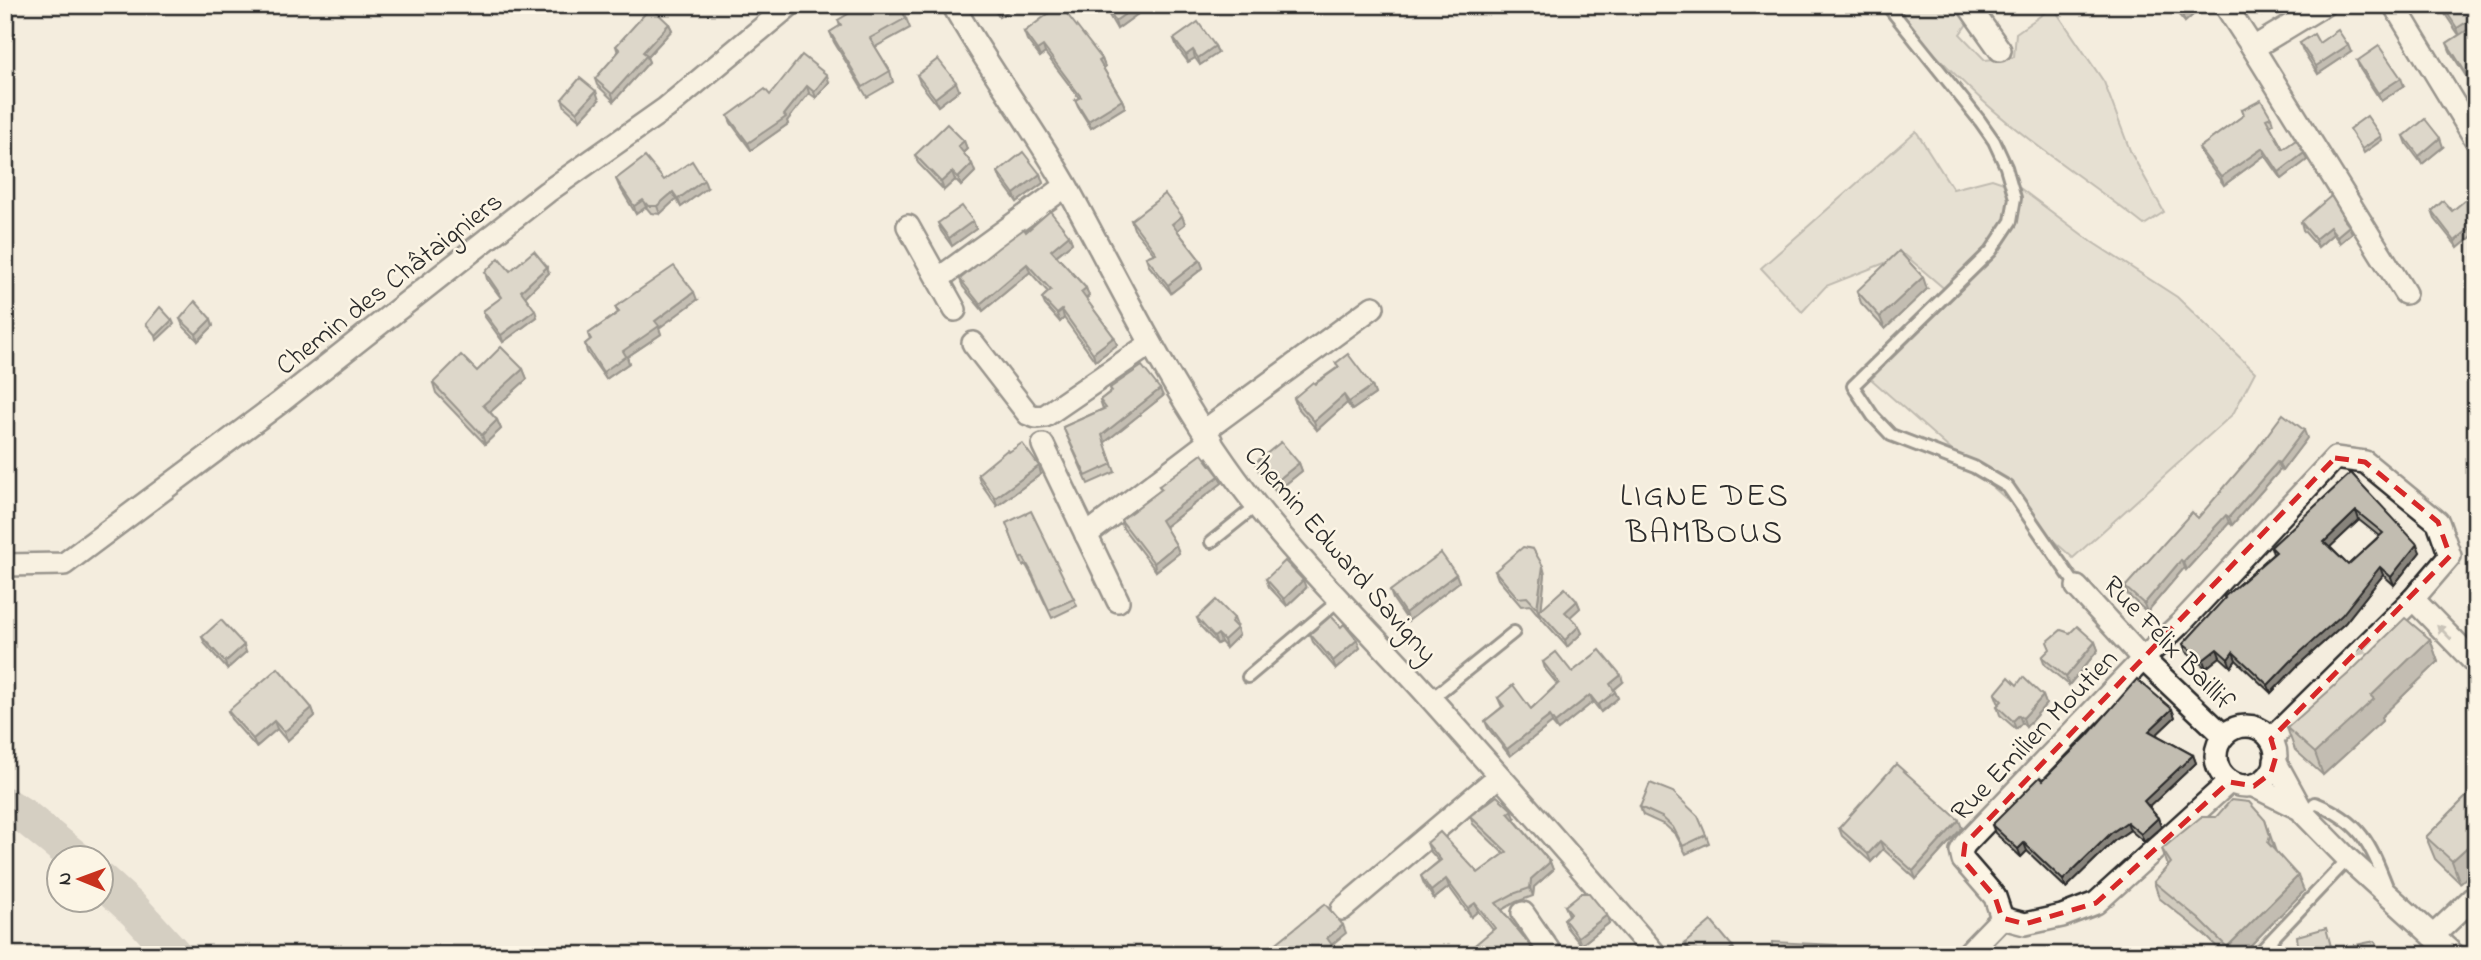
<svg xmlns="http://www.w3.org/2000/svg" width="2481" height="960" font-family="'Indie Flower',sans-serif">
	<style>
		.green { fill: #d6d1c4; stroke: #807e78; stroke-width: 2 }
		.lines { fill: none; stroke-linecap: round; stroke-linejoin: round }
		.river { stroke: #afaaa0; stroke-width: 35 }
		.lane-casing { stroke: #2b2b2b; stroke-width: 16 }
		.street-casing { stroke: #2b2b2b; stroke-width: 26 }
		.lane { stroke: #fcf5e5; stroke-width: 10 }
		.street { stroke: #fcf5e5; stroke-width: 21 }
		.wall { fill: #a7a398; stroke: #2b2b2b; stroke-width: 2; fill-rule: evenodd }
		.shaded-wall { fill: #88847c; stroke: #2b2b2b; stroke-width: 2 }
		.building { fill: #c2bdb1; stroke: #2b2b2b; stroke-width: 2; fill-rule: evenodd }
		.oneway { fill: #949088 }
		.marked { fill: none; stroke: #d62828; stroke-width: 5; stroke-dasharray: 14 9; stroke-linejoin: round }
		.labels { text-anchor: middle; stroke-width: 5; stroke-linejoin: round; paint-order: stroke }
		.street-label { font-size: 28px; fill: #2b2b2b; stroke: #fcf5e5 }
		.quarter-label { font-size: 32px; letter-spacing: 2px; fill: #2b2b2b; stroke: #fcf5e5 }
	</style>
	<rect width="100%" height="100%" fill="#f4edde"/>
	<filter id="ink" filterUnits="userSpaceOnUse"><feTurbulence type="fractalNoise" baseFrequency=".0143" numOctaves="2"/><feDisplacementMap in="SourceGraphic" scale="14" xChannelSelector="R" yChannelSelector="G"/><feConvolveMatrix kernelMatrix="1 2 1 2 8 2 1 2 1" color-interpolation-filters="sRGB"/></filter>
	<g filter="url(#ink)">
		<g class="green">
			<path d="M1890 5H1957L1969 21 1960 34 1985 60 2014 57 2016 33 2053 7 2104 82 2131 153 2164 212 2144 225C2091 183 2034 147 1983 101 1950 71 1920 38 1890 5Z"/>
			<path d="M1916 131 1953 189 1992 179 2021 189 2092 242 2177 297 2255 372 2233 414 2073 558 1871 379 1954 297 1905 255 1826 286 1802 312 1761 268Z"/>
		</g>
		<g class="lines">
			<g class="river">
				<path d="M5 804 24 816 76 858"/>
				<path d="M102 881 135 911 175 955"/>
			</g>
			<g class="lane-casing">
				<g id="lane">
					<path d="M1887 5 1980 121 1994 141 2006 167 2015 198 2011 221 1991 251 1853 386 1873 416 1891 435 1974 467 2008 487 2077 587"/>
					<path d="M1211 542 1256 506"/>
					<path d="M1248 677 1339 600"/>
					<path d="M1431 699 1514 632"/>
					<path d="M2304 814 2315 803C2362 822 2370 844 2388 889"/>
					<path d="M2257 955 2348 859"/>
				</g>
			</g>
			<g class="street-casing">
				<g id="street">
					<path d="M953 5C988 68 1032 125 1067 187 1126 295 1179 408 1256 505 1310 573 1373 634 1431 699 1507 784 1582 869 1656 955"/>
					<path d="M1968 5 2000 50"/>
					<path d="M2225 5 2253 48 2324 5"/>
					<path d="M2394 5 2476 140"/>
					<path d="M2253 48 2405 293"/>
					<path d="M908 226 955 310"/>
					<path d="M938 279 1066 186"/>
					<path d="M973 343 1028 414 1036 417 1045 416 1150 344"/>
					<path d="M1204 431 1373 307"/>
					<path d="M1043 445 1118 601"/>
					<path d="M1086 535 1211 440"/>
					<path d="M5 565 64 564 278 404 547 192 666 108 790 5"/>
					<path d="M2077 587 2143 659 2223 735"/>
					<path d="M2413 599 2476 664"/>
					<circle cx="2246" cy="756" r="30"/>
					<path d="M2275 761 2304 814 2348 859 2454 955"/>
					<path d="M2254 786 2300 809"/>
					<path d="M1342 909 1499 776"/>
					<path d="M1523 913 1552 955"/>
					<path d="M2002 918 1995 897 1963 860 1961 851 1965 844 2143 659 2181 623 2335 458 2365 462 2438 522 2450 556 2413 599 2271 739"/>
					<path d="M2002 918 2025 924 2062 916 2096 903 2229 782"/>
					<path d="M2433 936 2476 895"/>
					<path d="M1966 955 2002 918"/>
				</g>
			</g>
			<use href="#lane" class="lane"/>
			<use href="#street" class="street"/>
		</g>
		<g class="wall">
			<path d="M991 5H1018L999 17Z"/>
			<path d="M1103 5H1139L1142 11 1117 29Z"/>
			<path d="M2170 5H2204L2185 22Z"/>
			<path d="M2439 5H2476V25L2472 28 2476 33V92L2450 51 2447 43 2459 35Z"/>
			<path d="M906 18 910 28 875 47 890 71 893 82 867 97 834 42 830 32 840 26 838 20Z"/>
			<path d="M669 24 672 30 647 57 649 62 614 101 597 85 595 79 618 53 616 46Z"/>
			<path d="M1024 32 1102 59 1105 67 1103 68 1122 100 1125 107 1091 128 1078 107 1075 100 1079 98 1045 53 1040 57 1027 40Z"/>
			<path d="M1174 39 1215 46 1218 53 1200 65 1195 58 1188 62 1177 47Z"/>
			<path d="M2300 43H2319L2351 52 2318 74 2303 51Z"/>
			<path d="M2357 61 2404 86 2381 101 2360 69Z"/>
			<path d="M917 75 959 90 938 106 920 83Z"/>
			<path d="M829 82 816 98 809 93 787 121 788 124 751 150 731 123 728 116 770 95Z"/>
			<path d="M562 99 599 100 580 120 565 107Z"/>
			<path d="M2242 110 2271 117 2273 124 2270 126 2283 149 2304 153 2307 160 2282 179 2265 155 2224 185 2202 155 2199 148 2244 115Z"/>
			<path d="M2404 136 2443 147 2422 164 2407 144Z"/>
			<path d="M964 141 967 149 963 153 972 164 975 172 961 186 955 180 944 190 918 163 915 155Z"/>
			<path d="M998 172 1040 174 1043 183 1017 202 1001 180Z"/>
			<path d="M616 179 664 180 707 188 681 207 676 199 660 214 651 213 646 207 636 214 619 186Z"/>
			<path d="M2443 201 2458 248 2435 219 2432 211Z"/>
			<path d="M1182 216 1185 224 1177 230 1200 260 1203 268 1171 293 1149 266 1146 257 1154 254 1134 229 1131 220Z"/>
			<path d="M2343 216 2352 233 2340 243 2333 234 2318 247 2303 230 2301 222Z"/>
			<path d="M973 221 976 229 952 246 941 231 938 223Z"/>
			<path d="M1026 232 1069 235 1072 243 1056 256 1086 288 1089 296 1086 299 1114 337 1117 345 1095 361 1064 318 1060 322 1045 305 1042 298 1048 292 1030 272 983 311 963 287 960 279Z"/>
			<path d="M510 271 549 273 525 296 537 317 503 342 485 317 483 311 501 298 487 279 485 272Z"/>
			<path d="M1927 289 1885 329 1861 303 1857 291Z"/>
			<path d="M697 300 659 328 661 334 627 357 629 363 606 379 587 352 585 344 590 340 588 334 618 313 615 307Z"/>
			<path d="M180 319H211L213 326 198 341 183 326Z"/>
			<path d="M1336 363 1372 386 1375 394 1352 410 1347 403 1317 430 1297 407 1294 398 1338 367Z"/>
			<path d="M523 369 527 379 490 412 497 420 501 429 485 444 436 393 433 383 477 371Z"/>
			<path d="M1110 388 1163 396 1104 443 1115 472 1088 484 1063 427 1103 409 1100 400 1111 391Z"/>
			<path d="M2307 438 2282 471 2280 470 2232 525 2229 523 2186 570 2184 568 2147 612 2128 595 2125 587 2198 518Z"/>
			<path d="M1255 463H1299L1302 471 1276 492 1258 470Z"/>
			<path d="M2351 473 2420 552 2394 585 2383 575 2345 623 2296 667 2271 693 2236 660 2231 667 2220 657 2206 668 2186 652 2183 644 2225 599 2224 597 2273 554 2271 547ZM2359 520 2379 536 2348 565 2330 547Z"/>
			<path d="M978 474H1041L997 506 980 482Z"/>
			<path d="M1222 483 1165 527 1176 545 1179 553 1156 571 1123 528 1121 520 1161 490 1159 486Z"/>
			<path d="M1006 523 1074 599 1077 606 1052 618 1033 578 1026 565 1023 566Z"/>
			<path d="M1495 571 1545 574 1541 609 1577 601 1580 608 1570 617 1582 633 1567 647 1541 618 1540 615V617L1530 605 1521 606 1498 579Z"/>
			<path d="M1456 574 1459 582 1408 621 1393 599 1390 591Z"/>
			<path d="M1266 579 1306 588 1287 606 1269 587Z"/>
			<path d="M1197 618 1237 626 1236 627 1239 635 1226 648 1221 642 1217 644 1200 626Z"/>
			<path d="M1341 627 1360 648 1336 669 1313 642 1310 634Z"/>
			<path d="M202 637 246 652 227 669 205 644Z"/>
			<path d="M2430 639 2438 662 2381 717 2382 721 2323 775 2295 750 2287 728Z"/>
			<path d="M2095 642 2098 650 2069 685 2045 665 2042 657Z"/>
			<path d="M1543 662 1572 672 1623 682 1614 690 1618 698 1601 712 1593 702 1558 730 1552 723 1510 756 1488 728 1485 721 1502 707 1498 698 1531 709 1557 684 1545 669Z"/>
			<path d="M2017 685 2043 696 2046 704 2026 727 2022 723 2016 729 2000 715 1997 706 2000 704 1998 702 1995 694Z"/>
			<path d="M312 708 315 716 287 741 277 729 256 747 231 719 228 711Z"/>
			<path d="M2175 717 2156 735 2193 755 2196 763 2149 807 2158 818 2161 827 2144 842 2130 830 2114 841 2066 888 2027 851 2021 857 1995 833 1992 825 2043 780Z"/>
			<path d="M2476 787 2460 883 2435 859 2426 837Z"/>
			<path d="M1640 807 1706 835 1709 843 1686 854 1676 835 1665 825 1643 815Z"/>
			<path d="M1470 816 1515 818 1514 819 1550 862 1553 870 1534 887 1533 896 1516 902 1502 910 1532 947 1493 930 1478 911 1471 917 1449 887 1434 899 1424 884 1421 876 1439 861 1430 851 1427 843 1478 873 1504 854 1473 824Z"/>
			<path d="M1839 828H1962L1916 879 1883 849 1871 862 1842 836Z"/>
			<path d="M2162 849 2276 852 2304 891 2241 955H2225L2205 935 2159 898 2154 882 2168 866Z"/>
			<path d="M1565 906 1609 923 1581 945 1567 928 1564 919 1569 915Z"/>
			<path d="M1685 943 1736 954 1734 955H1692L1687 949Z"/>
		</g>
		<g class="shaded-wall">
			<path d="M1002 5H1018L999 17 996 9Z"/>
			<path d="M1138 5H1139L1142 11 1117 29 1115 21Z"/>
			<path d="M2192 5H2204L2185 22 2182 14Z"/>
			<path d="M2269 5H2276L2262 15 2261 11Z"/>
			<path d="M2476 16V25L2460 36 2457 28Z"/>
			<path d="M669 24 672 30 647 57 649 62 614 101 612 94 643 52Z"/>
			<path d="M2348 45 2351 52 2318 74 2316 66Z"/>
			<path d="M1043 46 1045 53 1040 57 1037 50Z"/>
			<path d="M1215 46 1218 53 1200 65 1198 58Z"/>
			<path d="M1193 50 1195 58 1188 62 1186 55Z"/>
			<path d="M1102 59 1105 67 1102 69 1099 61Z"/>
			<path d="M827 75 829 82 816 98 814 92Z"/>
			<path d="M2401 78 2404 86 2381 101 2378 93Z"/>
			<path d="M956 82 959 90 938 106 935 98Z"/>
			<path d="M807 86 809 93 787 121 788 124 751 150 748 143 784 115Z"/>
			<path d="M596 91 599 100 580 120 577 112Z"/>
			<path d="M1122 100 1125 107 1091 128 1088 121Z"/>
			<path d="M2381 136 2382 140 2364 153 2362 149Z"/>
			<path d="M2440 138 2443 147 2422 164 2419 156Z"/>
			<path d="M964 141 967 149 961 154 958 146Z"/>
			<path d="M2263 148 2265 155 2224 185 2221 177Z"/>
			<path d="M2304 153 2307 160 2282 179 2279 172Z"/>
			<path d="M972 164 975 172 961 186 958 178Z"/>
			<path d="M952 172 955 180 944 190 941 182Z"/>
			<path d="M1040 174 1043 183 1017 202 1014 194Z"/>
			<path d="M704 180 707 188 681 207 678 199Z"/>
			<path d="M673 192 676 199 660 214 657 206Z"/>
			<path d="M643 200 646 207 636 214 634 206Z"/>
			<path d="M1182 216 1185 224 1175 232 1172 224Z"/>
			<path d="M973 221 976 229 952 246 949 238Z"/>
			<path d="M2476 223V233L2458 248 2455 241Z"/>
			<path d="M2349 226 2352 233 2340 243 2337 236Z"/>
			<path d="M2330 227 2333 234 2318 247 2315 239Z"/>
			<path d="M1069 235 1072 243 1053 258 1051 250Z"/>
			<path d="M1200 260 1203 268 1171 293 1168 285Z"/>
			<path d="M1027 264 1030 272 983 311 980 304Z"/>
			<path d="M547 267 549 273 524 298 521 291Z"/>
			<path d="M1923 277 1927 289 1885 329 1880 317Z"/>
			<path d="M1086 288 1089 296 1084 300 1081 292Z"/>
			<path d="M694 292 697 300 659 328 661 334 627 357 629 363 606 379 603 372 623 351 655 321Z"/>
			<path d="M535 310 537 317 503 342 501 335Z"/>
			<path d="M1062 310 1064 318 1060 322 1057 314Z"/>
			<path d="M211 319 213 326 198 341 196 334Z"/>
			<path d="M172 320 174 324 157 340 156 336Z"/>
			<path d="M1114 337 1117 345 1095 361 1093 353Z"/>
			<path d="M523 369 527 379 487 415 483 405Z"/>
			<path d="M1372 386 1375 394 1352 410 1349 402Z"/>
			<path d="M1160 389 1163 396 1104 443 1102 435Z"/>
			<path d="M1344 395 1347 403 1317 430 1314 421Z"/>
			<path d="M497 420 501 429 485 444 482 435Z"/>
			<path d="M2304 430 2307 438 2282 471 2279 463Z"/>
			<path d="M2277 462 2280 470 2232 525 2229 517Z"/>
			<path d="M1299 463 1302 471 1276 492 1273 484Z"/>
			<path d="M1039 466 1041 474 997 506 995 498Z"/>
			<path d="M1219 476 1222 483 1163 528 1161 520Z"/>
			<path d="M2356 511 2359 520 2327 550 2324 542Z"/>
			<path d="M2226 515 2229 523 2186 570 2183 562Z"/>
			<path d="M2417 544 2420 552 2394 585 2391 577Z"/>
			<path d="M1176 545 1179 553 1156 571 1154 563Z"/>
			<path d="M2181 560 2184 568 2147 612 2144 604Z"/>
			<path d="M1543 566 1545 574 1541 613 1539 611 1540 617 1537 608Z"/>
			<path d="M2380 567 2383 575 2345 623 2296 667 2271 693 2268 685Z"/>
			<path d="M1456 574 1459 582 1408 621 1405 613Z"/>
			<path d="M1303 580 1306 588 1287 606 1284 599Z"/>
			<path d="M1577 601 1580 608 1568 619 1565 612Z"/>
			<path d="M1234 618 1237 626 1233 629 1231 622Z"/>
			<path d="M1579 626 1582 633 1567 647 1565 640Z"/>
			<path d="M1237 628 1239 635 1226 648 1224 640Z"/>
			<path d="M1218 634 1221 642 1217 644 1214 637Z"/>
			<path d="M2430 639 2438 662 2381 717 2382 721 2323 775 2315 753 2371 696Z"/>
			<path d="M1357 640 1360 648 1336 669 1333 661Z"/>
			<path d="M2095 642 2098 650 2069 685 2066 677Z"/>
			<path d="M244 645 246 652 227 669 225 662Z"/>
			<path d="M2217 649 2220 657 2206 668 2203 660Z"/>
			<path d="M2233 652 2236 660 2231 667 2228 659Z"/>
			<path d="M1621 675 1623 682 1612 691 1610 684Z"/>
			<path d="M1615 692 1618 698 1601 712 1598 705Z"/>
			<path d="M1590 695 1593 702 1558 730 1555 723Z"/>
			<path d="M2043 696 2046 704 2026 727 2023 718Z"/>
			<path d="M312 708 315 716 287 741 284 732Z"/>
			<path d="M2172 709 2175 717 2152 739 2149 731Z"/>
			<path d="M2019 715 2022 723 2016 729 2013 721Z"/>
			<path d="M1550 716 1552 723 1510 756 1507 749Z"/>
			<path d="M274 721 277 729 256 747 253 739Z"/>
			<path d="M2193 755 2196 763 2147 809 2144 801Z"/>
			<path d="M1512 810 1515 818 1511 821 1508 813Z"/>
			<path d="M2158 818 2161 827 2144 842 2141 834Z"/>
			<path d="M1959 820 1962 828 1916 879 1913 871Z"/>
			<path d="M2265 820 2276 852 2268 843Z"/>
			<path d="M2127 822 2130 830 2114 841 2066 888 2063 880 2111 833Z"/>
			<path d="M2476 839V869L2460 883 2452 861Z"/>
			<path d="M1880 841 1883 849 1871 862 1868 854Z"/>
			<path d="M2024 843 2027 851 2021 857 2018 849Z"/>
			<path d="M1550 862 1553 870 1534 887 1533 896 1530 888 1531 879Z"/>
			<path d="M2298 876 2304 891 2241 955H2230L2227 947Z"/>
			<path d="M1446 879 1449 887 1434 899 1431 891Z"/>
			<path d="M1475 903 1478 911 1471 917 1468 908Z"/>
			<path d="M1607 915 1609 923 1581 945 1578 937Z"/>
			<path d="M1343 925 1346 933 1330 946 1327 938Z"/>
			<path d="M1332 945 1335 953 1333 955H1324L1323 953Z"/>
			<path d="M1532 947 1535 955H1523Z"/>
			<path d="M1733 947 1736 954 1734 955H1724Z"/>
		</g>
		<g class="building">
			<path d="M863 5H899L906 18 870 38 890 71 863 87 830 32 841 25 838 20Z"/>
			<path d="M993 5H1002L996 9Z"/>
			<path d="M1060 5 1102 59 1099 61 1122 100 1088 121 1075 100 1081 97 1043 46 1037 50 1024 32Z"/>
			<path d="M1105 5H1138L1115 21Z"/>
			<path d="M2174 5H2192L2182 14Z"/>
			<path d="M2257 5H2269L2261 11Z"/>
			<path d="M2442 5H2476V16L2457 28Z"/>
			<path d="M651 7 669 24 643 52 647 55 612 94 595 79 620 50 616 46Z"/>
			<path d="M1198 22 1215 46 1198 58 1193 50 1186 55 1174 39Z"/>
			<path d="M2472 27 2476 33V89L2447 43Z"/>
			<path d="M2338 30 2348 45 2316 66 2300 43 2314 34 2319 43Z"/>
			<path d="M2379 46 2401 78 2378 93 2357 61Z"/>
			<path d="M802 55 827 75 814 92 807 86 784 115 786 117 748 143 728 116 765 89 770 95Z"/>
			<path d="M938 59 956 82 935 98 917 75Z"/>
			<path d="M580 78 596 91 577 112 562 99Z"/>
			<path d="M2261 100 2271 117 2266 119 2283 149 2296 140 2304 153 2279 172 2263 148 2221 177 2199 148 2244 115 2242 110Z"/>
			<path d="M2367 116 2381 136 2362 149 2349 129Z"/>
			<path d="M2425 119 2440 138 2419 156 2404 136Z"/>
			<path d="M947 124 964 141 958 146 972 164 958 178 952 172 941 182 915 155Z"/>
			<path d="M1023 152 1040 174 1014 194 998 172Z"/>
			<path d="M645 157 664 180 692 161 704 180 678 199 673 192 657 206H648L643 200 634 206 616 179Z"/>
			<path d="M2475 192 2476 194V211L2474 213 2476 215V223L2455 241 2432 211 2443 201 2452 211Z"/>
			<path d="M1165 194 1182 216 1172 224 1200 260 1168 285 1146 257 1156 253 1131 220Z"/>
			<path d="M2331 196 2343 216 2342 217 2349 226 2337 236 2330 227 2315 239 2301 222Z"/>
			<path d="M962 206 973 221 949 238 938 223Z"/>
			<path d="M1050 211 1069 235 1051 250 1086 288 1081 292 1114 337 1093 353 1062 310 1057 314 1042 298 1051 290 1027 264 980 304 960 279 998 248 1024 229 1026 232Z"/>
			<path d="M534 251 547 267 521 291 535 310 501 335 483 311 502 297 485 272 499 258 510 271Z"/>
			<path d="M1899 251 1923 277 1880 317 1857 291Z"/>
			<path d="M674 266 694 292 655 321 659 326 623 351 626 356 603 372 585 344 591 339 588 334 619 312 615 307Z"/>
			<path d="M195 301 211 319 196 334 180 319Z"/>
			<path d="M160 307 172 320 156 336 146 324Z"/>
			<path d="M501 347 523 369 483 405 497 420 482 435 433 383 461 355 477 371Z"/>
			<path d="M1348 354 1372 386 1349 402 1344 395 1314 421 1294 398 1313 382 1315 384 1339 367 1336 363Z"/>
			<path d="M1142 366 1160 389 1102 435 1112 464 1086 476 1063 427 1106 408 1100 400 1112 391 1110 388Z"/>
			<path d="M2283 414 2304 430 2279 463 2277 462 2229 517 2226 515 2183 562 2181 560 2144 604 2125 587 2192 512 2198 518 2252 455Z"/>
			<path d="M1281 442 1299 463 1273 484 1255 463Z"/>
			<path d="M1022 443 1039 466 995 498 978 474 1007 450 1009 452Z"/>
			<path d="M1202 454 1219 476 1161 520 1176 545 1154 563 1121 520 1162 489 1159 486Z"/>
			<path d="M2351 473 2417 544 2391 577 2380 567 2342 615 2293 659 2268 685 2233 652 2228 659 2217 649 2203 660 2183 644 2225 598 2224 597 2276 552 2271 547ZM2356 511 2383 533 2348 565 2324 542Z"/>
			<path d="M1031 511 1074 599 1049 610 1031 571 1023 557 1020 559 1006 523Z"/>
			<path d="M1523 547 1533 549 1543 566 1537 608 1527 597 1518 598 1495 571Z"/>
			<path d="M1441 553 1456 574 1405 613 1390 591Z"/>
			<path d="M1285 561 1303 580 1284 599 1266 579Z"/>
			<path d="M1565 588 1577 601 1565 612 1579 626 1565 640 1539 611Z"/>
			<path d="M1216 600 1234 618 1231 622 1237 628 1224 640 1218 634 1214 637 1197 618Z"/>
			<path d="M1331 616 1341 627 1344 624 1357 640 1333 661 1310 634Z"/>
			<path d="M2405 618 2430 639 2371 696 2374 699 2315 753 2287 728 2348 674Z"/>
			<path d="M221 620 244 645 225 662 202 637Z"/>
			<path d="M2077 626 2095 642 2066 677 2042 657 2050 649 2047 642 2061 630 2070 633Z"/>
			<path d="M1600 650 1621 675 1610 684 1615 692 1598 705 1590 695 1555 723 1550 716 1507 749 1485 721 1504 706 1498 698 1513 685 1531 709 1559 683 1543 662 1556 652 1572 672Z"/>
			<path d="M278 668 312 708 284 732 274 721 253 739 228 711Z"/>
			<path d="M2009 677 2017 685 2023 677 2043 696 2023 718 2019 715 2013 721 1997 706 2002 701 1995 694Z"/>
			<path d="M2137 679 2172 709 2149 731 2193 755 2144 801 2158 818 2141 834 2127 822 2111 833 2063 880 2024 843 2018 849 1992 825 2040 777 2043 780 2087 736Z"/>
			<path d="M1896 764 1959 820 1913 871 1880 841 1868 854 1839 828Z"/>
			<path d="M1650 783 1673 792 1698 816 1706 835 1683 846 1673 827 1662 817 1640 807Z"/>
			<path d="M2476 787V839L2452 861 2426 837Z"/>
			<path d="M1497 796 1512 810 1508 813 1550 862 1531 879 1530 888 1513 894 1496 903 1532 947 1523 955H1463L1495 928 1475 903 1468 908 1446 879 1431 891 1421 876 1441 860 1427 843 1440 832 1478 873 1507 852 1470 816Z"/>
			<path d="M2231 800 2249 802 2265 820 2270 836 2268 843 2298 876 2227 947 2199 919 2154 882 2171 863 2162 849 2201 817H2216Z"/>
			<path d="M1581 893H1589L1607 915 1578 937 1564 919 1571 913 1565 906Z"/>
			<path d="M1325 904 1343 925 1327 938 1332 945 1323 953 1325 955H1264L1263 954Z"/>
			<path d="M1711 921 1733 947 1724 955H1695L1685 943Z"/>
			<path d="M2326 928 2332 950 2375 941 2380 955H2299L2297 936Z"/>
			<path d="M1772 942 1837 945V955H1772Z"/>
		</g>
		<defs><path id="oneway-solid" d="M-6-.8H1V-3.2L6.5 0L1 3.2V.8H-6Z" transform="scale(1.75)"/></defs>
		<g class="oneway">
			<use href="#oneway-solid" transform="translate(2444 632) rotate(-134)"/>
			<use href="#oneway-solid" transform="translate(2365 648) rotate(135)"/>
		</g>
	</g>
	<path d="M0 0H2481V960H0ZM2335 458 2365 462 2438 522 2450 556 2271 739 2276 756 2271 773 2254 786 2229 782 2096 903 2025 924 2002 918 1995 897 1963 860 1965 844Z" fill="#f4edde" fill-opacity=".55" fill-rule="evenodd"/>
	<path class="marked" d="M2335 458 2365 462 2438 522 2450 556 2271 739 2276 756 2271 773 2254 786 2229 782 2096 903 2025 924 2002 918 1995 897 1963 860 1965 844Z"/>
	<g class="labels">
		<g class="street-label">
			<text transform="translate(388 282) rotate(-38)" y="10">Chemin des Châtaigniers</text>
			<text transform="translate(1342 553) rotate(49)" y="10">Chemin Edward Savigny</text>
			<text transform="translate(2170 642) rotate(46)" y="10">Rue Félix Baillif</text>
			<text transform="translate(2033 734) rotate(-46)" y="10">Rue Emilien Moutien</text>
		</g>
		<g class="quarter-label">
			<text x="1705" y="505">LIGNE DES<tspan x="1705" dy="37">BAMBOUS</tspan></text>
		</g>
	</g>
	<rect width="2481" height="960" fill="none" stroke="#fcf5e5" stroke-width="28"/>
	<rect x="14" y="14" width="2453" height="932" fill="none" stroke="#2b2b2b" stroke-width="2.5" filter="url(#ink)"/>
	<g transform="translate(80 879) rotate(271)"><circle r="33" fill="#fcf5e5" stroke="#a8a49b" stroke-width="2"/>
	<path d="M0-5L12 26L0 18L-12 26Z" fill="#c8321e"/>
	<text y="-10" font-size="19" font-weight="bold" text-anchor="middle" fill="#2b2b2b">N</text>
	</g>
</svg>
